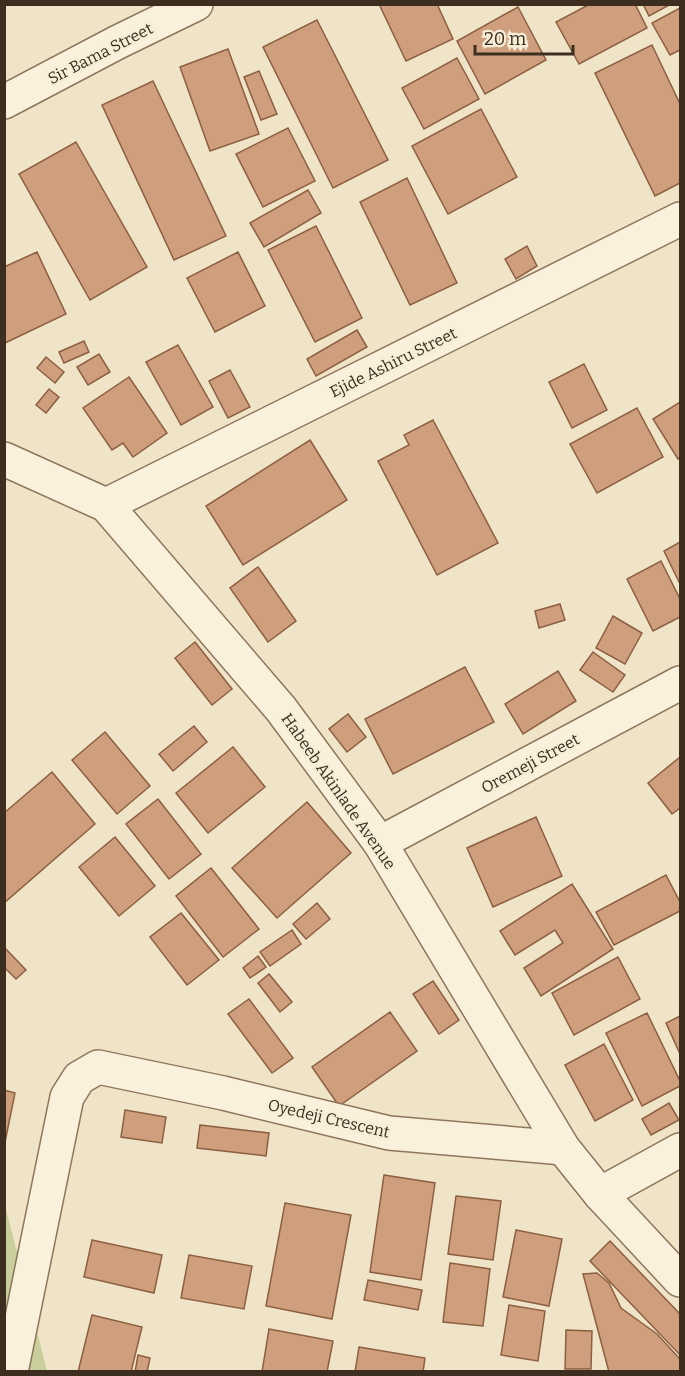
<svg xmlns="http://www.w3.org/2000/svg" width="685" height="1376" font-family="Bitter,serif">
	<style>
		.green { fill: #c9cf9b }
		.building { fill: #cf9f7d; stroke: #8d5f41; stroke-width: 1.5 }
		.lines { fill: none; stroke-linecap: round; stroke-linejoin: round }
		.minor-casing { stroke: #8d765c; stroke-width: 36 }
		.minor { stroke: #faf1dc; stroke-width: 33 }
		.labels { text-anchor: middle; stroke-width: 5; stroke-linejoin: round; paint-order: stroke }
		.street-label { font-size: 16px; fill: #3d2e20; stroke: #f7eed8 }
	</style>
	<rect width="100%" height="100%" fill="#f0e4c8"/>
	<path class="green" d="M5 1205 47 1371H5Z"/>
	<g class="building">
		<path d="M379 4H437L453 39 406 61Z"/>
		<path d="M590 4H635L647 28 579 64 556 22Z"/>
		<path d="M643 4H671L649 16Z"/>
		<path d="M518 7 546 60 485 94 457 41Z"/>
		<path d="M680 8V50L670 55 652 23Z"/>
		<path d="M317 20 388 160 333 188 263 47Z"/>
		<path d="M652 45 680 104V183L655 196 595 73Z"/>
		<path d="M228 49 259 134 210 151 180 67Z"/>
		<path d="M457 58 479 99 424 129 402 88Z"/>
		<path d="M259 71 277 114 261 120 244 77Z"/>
		<path d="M153 81 226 236 174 260 102 105Z"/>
		<path d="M481 109 517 177 448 214 412 146Z"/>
		<path d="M288 128 315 181 263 207 236 154Z"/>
		<path d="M76 142 147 267 90 300 19 174Z"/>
		<path d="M407 178 457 283 410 305 360 202Z"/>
		<path d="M308 190 321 213 264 247 250 223Z"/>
		<path d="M316 226 362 318 315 342 268 250Z"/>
		<path d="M527 246 537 266 516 279 505 259Z"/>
		<path d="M37 252 66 314 5 343 4 267Z"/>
		<path d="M238 252 265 306 215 332 187 278Z"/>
		<path d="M357 330 367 347 316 376 307 359Z"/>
		<path d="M84 341 89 352 64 363 59 352Z"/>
		<path d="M178 345 213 407 181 425 146 362Z"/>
		<path d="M99 354 110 372 88 385 77 367Z"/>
		<path d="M46 357 64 372 55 383 37 368Z"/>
		<path d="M584 364 607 410 572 428 549 382Z"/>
		<path d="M230 370 250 407 228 418 209 381Z"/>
		<path d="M129 377 167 433 133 457 123 443 112 450 83 408Z"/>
		<path d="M49 389 59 397 46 413 36 405Z"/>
		<path d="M680 402V457L678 459 653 419Z"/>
		<path d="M637 408 663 457 597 493 570 444Z"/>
		<path d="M433 420 498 543 437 575 378 461 409 445 404 435Z"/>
		<path d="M310 440 347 500 243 565 206 506Z"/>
		<path d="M680 542V584L664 551Z"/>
		<path d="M661 561 680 599V617L653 631 627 579Z"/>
		<path d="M258 567 296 621 268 642 230 588Z"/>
		<path d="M560 604 565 620 539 628 535 611Z"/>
		<path d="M613 616 642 633 625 664 596 648Z"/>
		<path d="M195 642 232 689 212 705 175 658Z"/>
		<path d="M593 652 625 675 613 692 580 670Z"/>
		<path d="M465 667 494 722 393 774 365 719Z"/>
		<path d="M558 671 576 701 523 734 505 704Z"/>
		<path d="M348 714 366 737 347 752 329 729Z"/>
		<path d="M194 726 207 742 173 771 159 754Z"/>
		<path d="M105 732 150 786 117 814 72 760Z"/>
		<path d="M233 747 265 787 208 833 176 793Z"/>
		<path d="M680 757V808L672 814 648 783Z"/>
		<path d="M52 772 95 824 4 903V813Z"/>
		<path d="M158 799 201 854 169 879 126 824Z"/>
		<path d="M307 802 351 853 277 918 232 868Z"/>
		<path d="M536 817 562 876 493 907 467 848Z"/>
		<path d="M115 837 155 886 119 916 79 867Z"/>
		<path d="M211 868 259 929 223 957 176 896Z"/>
		<path d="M666 875 680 902V911L614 945 596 912Z"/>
		<path d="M572 884 613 949 541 996 524 968 563 943 555 930 515 955 500 931Z"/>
		<path d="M317 903 330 919 306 939 293 924Z"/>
		<path d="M181 913 219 960 187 985 150 937Z"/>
		<path d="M292 930 301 944 270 966 260 952Z"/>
		<path d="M4 947 26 970 16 979 4 967Z"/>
		<path d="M258 956 266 967 250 978 243 968Z"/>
		<path d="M618 957 640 999 574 1035 552 993Z"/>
		<path d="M269 974 292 1002 280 1012 258 983Z"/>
		<path d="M433 981 459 1020 439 1034 413 994Z"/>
		<path d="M249 999 293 1058 272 1073 228 1014Z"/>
		<path d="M390 1012 417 1051 339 1106 312 1067Z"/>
		<path d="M647 1013 680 1081V1086L642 1106 606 1033Z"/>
		<path d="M680 1016V1054L666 1023Z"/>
		<path d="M604 1044 633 1100 595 1121 565 1065Z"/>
		<path d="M4 1090 15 1093 4 1147Z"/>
		<path d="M669 1103 679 1120 651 1135 642 1119Z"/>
		<path d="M125 1110 166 1117 162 1143 121 1137Z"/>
		<path d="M200 1125 269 1133 266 1156 197 1148Z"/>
		<path d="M384 1175 435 1183 421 1280 370 1272Z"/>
		<path d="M456 1196 501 1201 493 1260 448 1254Z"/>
		<path d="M285 1203 351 1215 332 1319 266 1306Z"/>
		<path d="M516 1230 562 1239 549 1306 503 1297Z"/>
		<path d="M92 1240 162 1255 154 1293 84 1277Z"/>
		<path d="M610 1241 680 1314V1355L590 1261Z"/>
		<path d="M189 1255 252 1266 244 1309 181 1298Z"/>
		<path d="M450 1263 490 1269 483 1326 443 1322Z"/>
		<path d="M597 1273 609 1283 621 1308 657 1334 680 1359V1372H609L583 1274Z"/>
		<path d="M368 1280 422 1290 418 1310 364 1300Z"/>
		<path d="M509 1305 545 1311 538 1361 501 1355Z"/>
		<path d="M92 1315 142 1327 131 1372H78Z"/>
		<path d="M269 1329 333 1341 327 1372H262Z"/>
		<path d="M566 1330 592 1331 591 1369H565Z"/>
		<path d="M359 1347 425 1358 423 1372H355Z"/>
		<path d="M138 1355 150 1358 147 1372H135Z"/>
	</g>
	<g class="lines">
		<g class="minor-casing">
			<g id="minor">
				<path d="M4 102 118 42 196 4"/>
				<path d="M4 459 106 505 281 709 380 843 563 1148 600 1194 680 1280"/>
				<path d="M106 505 680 219"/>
				<path d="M380 843 680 683"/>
				<path d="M600 1194 680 1150"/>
				<path d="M11 1372 67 1097 79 1078 98 1067 223 1093 389 1133 563 1148"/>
			</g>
		</g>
		<use href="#minor" class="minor"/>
	</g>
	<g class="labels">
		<g class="street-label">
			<text transform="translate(100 53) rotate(-27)" y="6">Sir Bama Street</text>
			<text transform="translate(393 362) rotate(-26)" y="6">Ejide Ashiru Street</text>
			<text transform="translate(530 763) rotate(-28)" y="6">Oremeji Street</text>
			<text transform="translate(339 791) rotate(55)" y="6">Habeeb Akinlade Avenue</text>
			<text transform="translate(329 1118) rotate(13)" y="6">Oyedeji Crescent</text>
		</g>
	</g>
	<rect width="685" height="1376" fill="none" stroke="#3d2e20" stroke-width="12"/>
	<path d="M475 45v9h98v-9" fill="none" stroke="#3d2e20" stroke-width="3"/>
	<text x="484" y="45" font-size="18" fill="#3d2e20" stroke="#f7eed8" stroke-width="4.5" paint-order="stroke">20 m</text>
</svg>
